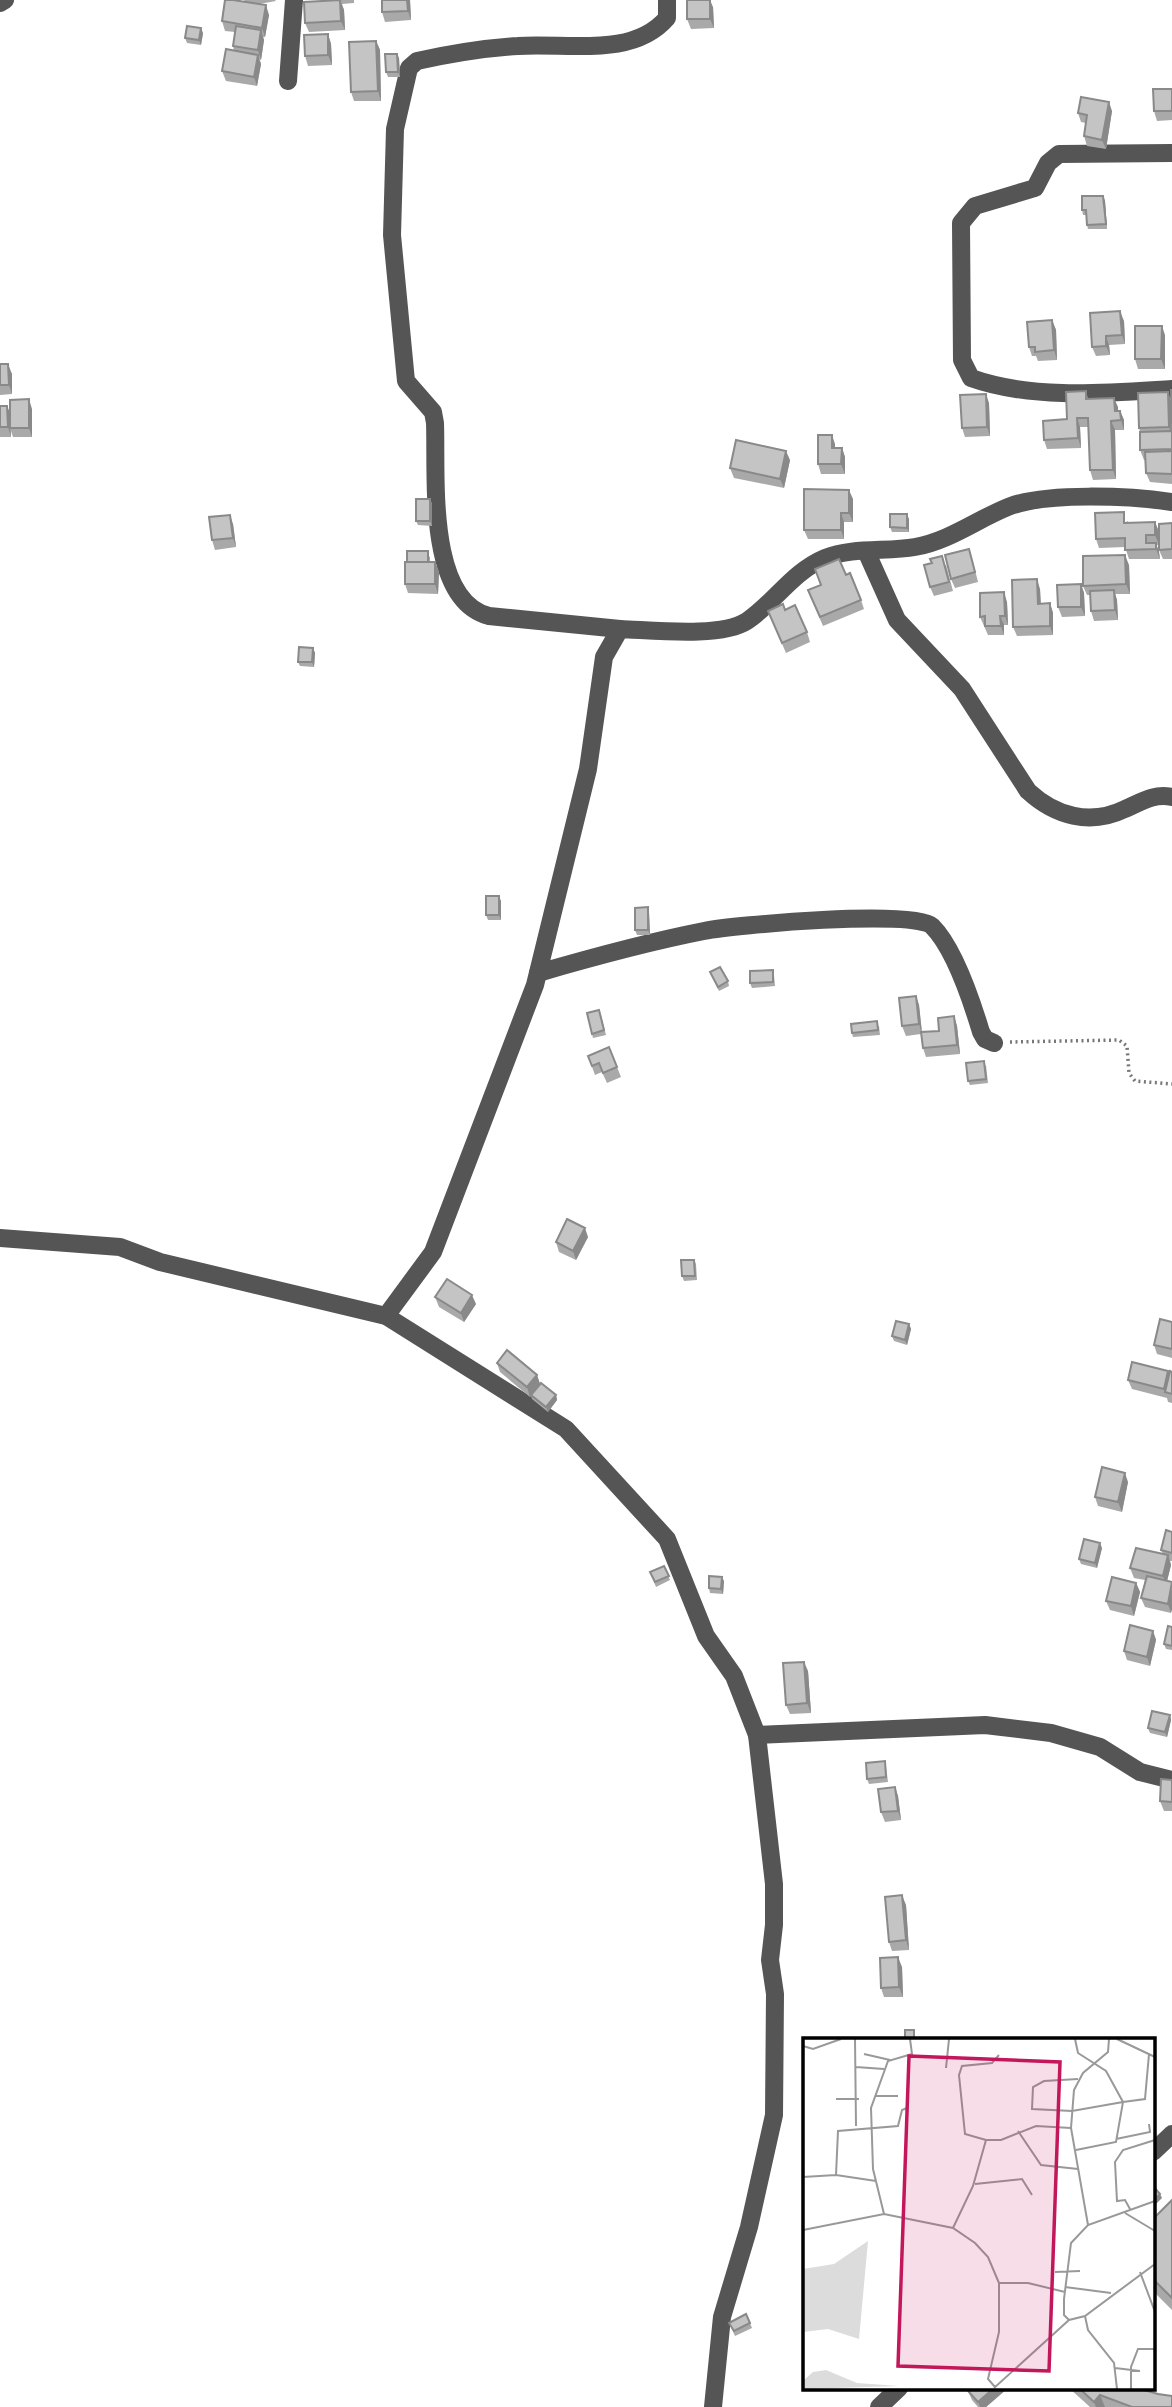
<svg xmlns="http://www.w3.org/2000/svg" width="1172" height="2407" font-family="Mulish,sans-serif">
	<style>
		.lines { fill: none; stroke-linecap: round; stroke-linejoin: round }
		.path { stroke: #777; stroke-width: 3.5; stroke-dasharray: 2 3.5; stroke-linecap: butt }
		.minor { stroke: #555; stroke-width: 18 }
		.wall { fill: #a9a9a9 }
		.shaded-wall { fill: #898989 }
		.building { fill: #c4c4c4; stroke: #898989; stroke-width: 2 }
		.inset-road { fill: none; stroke: #999; stroke-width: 2 }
		.view { fill: #c2185b; fill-opacity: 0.15; stroke: #c2185b; stroke-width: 3.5 }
		.inset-edge { fill: none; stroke: #000; stroke-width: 3.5 }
	</style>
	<rect width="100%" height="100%" fill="#fff"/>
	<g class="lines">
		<path class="path" d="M1010 1042 1119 1040 1127 1046 1129 1073 1135 1081 1172 1084"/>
		<g class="minor">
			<path d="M0 3 5 0"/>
			<path d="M288 81 294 0"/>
			<path d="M1172 153 1059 154 1048 163 1035 188 975 206 961 223 962 360 971 378C1033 400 1107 393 1172 389"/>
			<path d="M866 551 897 620 962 689 1028 791C1055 816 1090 826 1125 809 1141 802 1154 793 1172 797"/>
			<path d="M620 629 489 616C426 600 437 475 435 423L433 412 406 381 392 235 395 129 409 68 417 61C449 54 485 48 518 46 564 42 632 59 667 18V0"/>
			<path d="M538 973C593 957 648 942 704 931 734 925 915 909 932 926 954 948 972 1002 981 1032L985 1039 994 1043"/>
			<path d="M0 1238 120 1247 160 1262 386 1316 566 1429 667 1539 706 1636 734 1676 757 1735 774 1884V1925L770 1960 775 1994 774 2115 749 2227 722 2317 713 2407"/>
			<path d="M386 1316 433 1252 535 985 588 769 604 657 620 629C652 630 721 638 747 621 775 602 792 572 825 558 852 547 887 552 915 547 949 541 976 520 1008 507 1045 492 1131 496 1172 502"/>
			<path d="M757 1735 985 1725 1051 1733 1100 1747 1140 1772 1172 1780"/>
			<path d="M1153 2152 1172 2134"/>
			<path d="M879 2407 899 2388"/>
		</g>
	</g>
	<g class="wall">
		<path d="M244 0H275L276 1 259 4 269 15 265 37H263L264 40 261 60 259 59 261 64 257 86 226 81 222 71 234 51 233 46 235 32 225 31 222 21 245 2Z"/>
		<path d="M326 0H354V3L342 4 344 10 345 30 309 32 305 23Z"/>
		<path d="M382 0H410L411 20 385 22 382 12Z"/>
		<path d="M713 7 714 28 691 29 687 19Z"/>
		<path d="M203 33 201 45 187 43 185 38Z"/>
		<path d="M328 34 331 44 332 65 308 66 305 56Z"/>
		<path d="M376 41 380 50 381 101H354L351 92Z"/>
		<path d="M399 58 400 77H388L386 72Z"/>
		<path d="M1172 89V120L1157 121 1154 111Z"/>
		<path d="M1112 111 1106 149 1087 146 1084 136 1086 123 1081 122 1078 113Z"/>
		<path d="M1103 196 1105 201 1107 229H1088L1087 225V215H1083L1082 210Z"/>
		<path d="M1052 320 1056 330 1057 360 1038 361 1036 356H1032L1029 347Z"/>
		<path d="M1124 321 1125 344 1109 345 1110 355 1096 356 1092 347Z"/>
		<path d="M1165 335V369H1138L1135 359Z"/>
		<path d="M0 364 12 374V394L0 395Z"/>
		<path d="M1172 390V484L1150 482 1146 473V460H1144L1140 450V432L1139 428 1168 392 1171 401Z"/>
		<path d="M1086 391 1088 399 1118 407V411H1120L1124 420V430H1115L1116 479 1093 480 1090 470 1088 427H1080L1081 448 1047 449 1044 440 1067 419Z"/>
		<path d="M989 403 990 436 965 437 962 428Z"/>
		<path d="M0 406 10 412 32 409V437H13L11 431V437H0Z"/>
		<path d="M835 444V448H842L845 457V474H821L818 464Z"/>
		<path d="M790 460 784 488 734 478 730 468Z"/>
		<path d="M430 499 432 504V526L418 525 416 521Z"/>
		<path d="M853 499V522H844V539H808L804 530Z"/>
		<path d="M909 519V532H892L890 527Z"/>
		<path d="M1128 521V523L1155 522 1159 532V545H1156L1159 552 1160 559H1129L1125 547 1099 548 1096 539Z"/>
		<path d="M1172 523V559H1163L1159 550Z"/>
		<path d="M233 524 236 547 215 550 212 540Z"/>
		<path d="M430 556V562H435L439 572 438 594 408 593 405 584Z"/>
		<path d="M972 558 978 582 955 588 951 579Z"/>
		<path d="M932 563 946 565 953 591 934 596 930 587Z"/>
		<path d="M1129 565 1130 594H1115L1117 600 1118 620 1094 621 1091 611 1090 595H1087L1083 586Z"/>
		<path d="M815 569 861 600 864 609 823 626 812 600 821 585Z"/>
		<path d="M1081 584 1084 593 1085 616 1062 617 1058 607Z"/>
		<path d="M1040 589 1041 604 1050 603 1053 613V635L1017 636 1013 627Z"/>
		<path d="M1007 602 1008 625H1004V635H988L980 617Z"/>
		<path d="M785 610 807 632 810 642 786 653 768 611Z"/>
		<path d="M313 648 315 653 314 667 300 666 298 662Z"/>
		<path d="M501 901V920H488L486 915Z"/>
		<path d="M648 907 649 912 650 935H637L635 930Z"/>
		<path d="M773 970 774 975 775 986 752 988 750 983Z"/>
		<path d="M710 972 728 981 729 986 719 991Z"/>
		<path d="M916 996 919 1005 922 1032 939 1031 954 1016 957 1026 960 1054 926 1057 923 1048 921 1034 906 1036 902 1026Z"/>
		<path d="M601 1015 606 1035 593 1038 592 1034Z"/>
		<path d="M879 1026 880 1035 853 1037 852 1033Z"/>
		<path d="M588 1056 617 1067 621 1077 607 1083 602 1072 595 1075Z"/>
		<path d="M986 1065 988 1083 970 1085 968 1081Z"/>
		<path d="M588 1237 576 1260 559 1252 556 1242Z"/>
		<path d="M694 1260 696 1264 697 1280 684 1281 682 1276Z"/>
		<path d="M435 1297 476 1304 464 1322 439 1307Z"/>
		<path d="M1172 1322V1358L1157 1354 1154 1345Z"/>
		<path d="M909 1324 911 1329 907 1345 894 1341 892 1336Z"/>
		<path d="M497 1363 537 1375 540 1384 556 1395 557 1400 548 1412 532 1399 531 1396 530 1397 500 1372Z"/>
		<path d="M1168 1371 1170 1374 1172 1372V1403L1168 1402 1167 1398 1132 1389 1128 1380Z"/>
		<path d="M1128 1482 1122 1512 1098 1506 1095 1497Z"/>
		<path d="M1172 1532V1561H1170L1171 1565 1167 1581 1171 1613 1145 1607 1141 1598 1145 1580 1134 1578 1130 1568 1163 1554 1161 1550Z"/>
		<path d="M1102 1548 1097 1568 1081 1564 1079 1559Z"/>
		<path d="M664 1566 670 1580 656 1587 650 1572Z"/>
		<path d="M724 1581 723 1594 710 1593 709 1588Z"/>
		<path d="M1136 1583 1140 1592 1134 1616 1110 1610 1106 1601Z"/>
		<path d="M1172 1627V1650L1166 1649 1164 1644Z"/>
		<path d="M1153 1631 1156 1640 1150 1666 1127 1660 1124 1651Z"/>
		<path d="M808 1671 811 1713 790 1714 786 1705Z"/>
		<path d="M1170 1715 1171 1720 1167 1737 1150 1733 1148 1728Z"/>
		<path d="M886 1766 888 1782 869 1784 867 1779Z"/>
		<path d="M1172 1780V1811H1164L1160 1801Z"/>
		<path d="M895 1787 898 1796 901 1820 885 1822 881 1812Z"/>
		<path d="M906 1905 909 1950 892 1951 889 1942Z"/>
		<path d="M902 1967 903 1997H884L881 1988Z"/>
		<path d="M1172 2200V2310L1153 2291V2219Z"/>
		<path d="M729 2323H750L752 2328 735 2336Z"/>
		<path d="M972 2388H1008L986 2407H978L972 2400 968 2391Z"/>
		<path d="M1069 2388H1137L1158 2394 1172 2407H1090Z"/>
	</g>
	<g class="shaded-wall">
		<path d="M340 0 344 10 345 30 341 21Z"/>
		<path d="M407 0H410L411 20 408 11Z"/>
		<path d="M710 0 713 7 714 28 710 19Z"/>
		<path d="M266 5 269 15 265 37 262 28Z"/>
		<path d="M201 28 203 33 201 45 199 40Z"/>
		<path d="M261 30 264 40 261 60 258 50Z"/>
		<path d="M328 34 331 44 332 65 328 55Z"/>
		<path d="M376 41 380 50 381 101 378 91Z"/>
		<path d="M397 54 399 58 400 77 398 72Z"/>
		<path d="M258 55 261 64 257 86 254 77Z"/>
		<path d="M1109 102 1112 111 1106 149 1102 140Z"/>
		<path d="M1103 196 1105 201 1107 229 1106 224Z"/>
		<path d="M1120 311 1124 321 1125 344 1122 335Z"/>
		<path d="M1052 320 1056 330 1057 360 1054 350Z"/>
		<path d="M1162 326 1165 335V369L1161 359Z"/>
		<path d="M1106 336 1109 345 1110 355 1106 346Z"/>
		<path d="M8 364 12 374V394L9 385Z"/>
		<path d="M1168 392 1171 401 1172 436 1169 427Z"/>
		<path d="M986 394 989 403 990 436 987 427Z"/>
		<path d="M1114 398 1118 407V421L1115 411Z"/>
		<path d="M29 399 32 409V437L29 428Z"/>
		<path d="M7 406 11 415 10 428 11 437 8 427Z"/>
		<path d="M1120 411 1124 420V430L1121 420Z"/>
		<path d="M1077 418 1080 427 1081 448 1078 438Z"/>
		<path d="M1111 421 1115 430 1116 479 1113 470Z"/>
		<path d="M832 435 835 444V457L832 448Z"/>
		<path d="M842 448 845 457V474L841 464Z"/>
		<path d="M786 451 790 460 784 488 780 479Z"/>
		<path d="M849 490 853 499V522L849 513Z"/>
		<path d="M430 499 432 504V526L430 521Z"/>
		<path d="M841 513 844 522V539L841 530Z"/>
		<path d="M907 514 909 519V532L907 528Z"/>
		<path d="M230 515 233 524 236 547 233 538Z"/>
		<path d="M1155 522 1159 532V545L1155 535Z"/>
		<path d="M1156 543 1159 552 1160 559 1156 549Z"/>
		<path d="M1125 555 1129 565 1130 594 1126 584Z"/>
		<path d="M435 562 439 572 438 594 435 584Z"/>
		<path d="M1037 579 1040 589 1041 613 1038 604Z"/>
		<path d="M1081 584 1084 593 1085 616 1081 607Z"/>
		<path d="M1114 590 1117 600 1118 620 1115 610Z"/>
		<path d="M1004 592 1007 602 1008 625 1005 616Z"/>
		<path d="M1050 603 1053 613V635L1050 626Z"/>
		<path d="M1000 616 1004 625V635L1001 626Z"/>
		<path d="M313 648 315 653 314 667 312 662Z"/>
		<path d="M499 896 501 901V920L499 915Z"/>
		<path d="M648 907 649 912 650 935 648 930Z"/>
		<path d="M916 996 919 1005 922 1034 919 1024Z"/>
		<path d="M954 1016 957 1026 960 1054 957 1045Z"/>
		<path d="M585 1228 588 1237 576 1260 573 1251Z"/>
		<path d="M472 1295 476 1304 464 1322 461 1313Z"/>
		<path d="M909 1324 911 1329 907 1345 905 1340Z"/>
		<path d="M1168 1371 1172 1380 1165 1392 1164 1389Z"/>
		<path d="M537 1375 540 1384 530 1397 527 1387Z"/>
		<path d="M556 1395 557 1400 548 1412 546 1407Z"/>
		<path d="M1125 1473 1128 1482 1122 1512 1118 1502Z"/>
		<path d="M1100 1543 1102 1548 1097 1568 1095 1563Z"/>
		<path d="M1168 1555 1171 1565 1166 1585 1163 1576Z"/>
		<path d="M722 1577 724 1581 723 1594 721 1589Z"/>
		<path d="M1136 1583 1140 1592 1134 1616 1131 1606Z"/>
		<path d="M1172 1586V1610L1171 1613 1168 1604Z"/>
		<path d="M1153 1631 1156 1640 1150 1666 1147 1657Z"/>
		<path d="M804 1662 808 1671 811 1713 807 1703Z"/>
		<path d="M1170 1715 1171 1720 1167 1737 1165 1732Z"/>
		<path d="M895 1787 898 1796 901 1820 898 1811Z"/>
		<path d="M902 1895 906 1905 909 1950 906 1940Z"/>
		<path d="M898 1957 902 1967 903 1997 899 1987Z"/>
		<path d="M1160 2194 1162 2198 1153 2207V2201Z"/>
		<path d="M994 2388H1008L986 2407H980L978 2402Z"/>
		<path d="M1100 2395 1105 2407H1096L1094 2402Z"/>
	</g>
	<g class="building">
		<path d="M225 0H233L266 5 262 28 222 21Z"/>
		<path d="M340 0 341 21 305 23 304 2Z"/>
		<path d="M382 0H407L408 11 382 12Z"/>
		<rect x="687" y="0" width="23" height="19"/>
		<path d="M187 26 201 28 199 40 185 38Z"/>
		<path d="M236 26 261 30 258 50 233 46Z"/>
		<path d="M328 34V55L305 56 304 35Z"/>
		<path d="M376 41 378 91 351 92 349 42Z"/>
		<path d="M226 49 258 55 254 77 222 71Z"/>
		<path d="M385 54H397L398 72H386Z"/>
		<path d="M1153 89H1172V111H1154Z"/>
		<path d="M1081 97 1109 102 1102 140 1084 136 1087 115 1078 113Z"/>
		<path d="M1082 196H1103L1106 224 1087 225 1086 210H1082Z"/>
		<path d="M1120 311 1122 335 1106 336V346L1092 347 1090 313Z"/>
		<path d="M1052 320 1054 350 1035 352V347H1029L1027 322Z"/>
		<path d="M1135 326H1162L1161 359H1135Z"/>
		<path d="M0 364H8L9 385H0Z"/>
		<path d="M1171 390H1172V424Z"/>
		<path d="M1086 391V399L1114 398 1115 411H1120L1121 420 1111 421 1113 470H1090L1088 418H1077L1078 438 1044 440 1043 421 1067 419 1066 392Z"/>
		<path d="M1168 392 1169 427 1139 428 1138 393Z"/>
		<path d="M986 394 987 427 962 428 960 395Z"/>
		<path d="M29 399V428H10V400Z"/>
		<path d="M0 406H7L8 427H0Z"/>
		<path d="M1172 431V449L1140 450V432Z"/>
		<path d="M818 435H832V448H842L841 464H818Z"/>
		<path d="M736 440 786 451 780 479 730 468Z"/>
		<path d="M1172 451V474L1146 473 1145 452Z"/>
		<path d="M804 489 849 490V513H841V530H804Z"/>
		<rect x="416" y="499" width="14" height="22"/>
		<path d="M1124 512V523L1155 522V535H1146V543H1156V549L1125 550V538L1096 539 1095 513Z"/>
		<path d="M890 514H907V528L890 527Z"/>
		<path d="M230 515 233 538 212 540 209 517Z"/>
		<path d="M1172 523V549L1159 550V524Z"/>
		<path d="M969 549 975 572 951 579 945 555Z"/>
		<rect x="407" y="551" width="21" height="11"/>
		<path d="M1125 555 1126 584 1083 586V556Z"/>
		<path d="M942 556 949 582 930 587 924 565 932 563 930 559Z"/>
		<path d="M839 559 846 575 850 573 861 600 820 617 808 590 821 585 815 569Z"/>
		<rect x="405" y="562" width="30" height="22"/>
		<path d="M1037 579 1038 604 1050 603V626L1013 627 1012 580Z"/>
		<path d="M1081 584V607H1058L1057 585Z"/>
		<path d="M1114 590 1115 610 1091 611 1090 591Z"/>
		<path d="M1004 592 1005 616H1000L1001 626H985V616L980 617V593Z"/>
		<path d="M783 604 785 610 795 605 807 632 782 643 768 611Z"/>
		<path d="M299 647 313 648 312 662H298Z"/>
		<rect x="486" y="896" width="13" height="19"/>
		<path d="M648 907V930H635V908Z"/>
		<path d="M720 967 728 981 718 987 710 972Z"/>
		<path d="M773 970V982L750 983V971Z"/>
		<path d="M916 996 919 1024 902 1026 899 998Z"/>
		<path d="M599 1010 604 1030 592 1034 587 1013Z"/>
		<path d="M954 1016 957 1045 923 1048 921 1032 939 1031 938 1018Z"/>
		<path d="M877 1021 878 1030 852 1033 851 1024Z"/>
		<path d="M609 1047 617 1067 603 1073 599 1063 592 1066 588 1056Z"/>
		<path d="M984 1061 986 1079 968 1081 966 1063Z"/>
		<path d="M567 1219 585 1228 573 1251 556 1242Z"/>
		<path d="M681 1260H694L695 1276H682Z"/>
		<path d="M447 1279 472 1295 461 1313 435 1297Z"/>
		<path d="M1160 1319 1172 1322V1349L1154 1345Z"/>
		<path d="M896 1321 909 1324 905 1340 892 1336Z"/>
		<path d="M507 1350 537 1375 527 1387 497 1363Z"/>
		<path d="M1132 1362 1168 1371 1164 1389 1128 1380Z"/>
		<path d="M1170 1371 1172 1372V1394L1165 1392Z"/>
		<path d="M541 1383 556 1395 546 1407 531 1395Z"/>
		<path d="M1102 1467 1125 1473 1118 1502 1095 1497Z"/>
		<path d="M1166 1530 1172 1532V1553L1161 1550Z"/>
		<path d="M1084 1539 1100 1543 1095 1563 1079 1559Z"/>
		<path d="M1136 1548 1168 1555 1163 1576 1130 1568Z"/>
		<path d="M664 1566 669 1576 655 1582 650 1572Z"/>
		<path d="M709 1576 722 1577 721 1589 709 1588Z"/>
		<path d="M1147 1576 1172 1582 1168 1604 1141 1598Z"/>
		<path d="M1112 1577 1136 1583 1131 1606 1106 1601Z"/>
		<path d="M1130 1625 1153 1631 1147 1657 1124 1651Z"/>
		<path d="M1168 1626 1172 1627V1646L1164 1644Z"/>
		<path d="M804 1662 807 1703 786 1705 783 1663Z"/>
		<path d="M1152 1711 1170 1715 1165 1732 1148 1728Z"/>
		<path d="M885 1761 886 1777 867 1779 866 1763Z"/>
		<path d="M1161 1779 1172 1780V1802L1160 1801Z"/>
		<path d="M895 1787 898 1811 881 1812 878 1789Z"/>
		<path d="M902 1895 906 1940 889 1942 885 1897Z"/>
		<path d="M898 1957 899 1987 881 1988 880 1958Z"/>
		<rect x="905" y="2030" width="9" height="10"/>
		<path d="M1153 2186 1160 2194 1153 2201Z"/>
		<path d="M1172 2200V2298L1153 2279V2219Z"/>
		<path d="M746 2314 750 2323 734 2331 729 2323Z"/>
		<path d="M972 2388H994L978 2402 968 2391Z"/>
		<path d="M1079 2388H1137L1158 2394 1172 2396V2407H1132L1100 2395 1094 2402Z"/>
	</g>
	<g transform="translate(803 2038)">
		<rect width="352" height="352" fill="#fff"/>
		<path d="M65 203 56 301 25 291 0 294V231L31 226ZM23 332 54 345 96 348 0 351V343L10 334Z" fill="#dcdcdc"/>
		<path class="inset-road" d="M52 1 53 88M272 1 275 15 303 33 320 64 313 104 273 112M314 1 352 19M0 8 10 11 38 1M61 16 87 22M53 29 81 31M143 30 146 1M275 41 241 43 230 49 229 71 269 73 320 64M73 58H95M33 61H56M320 64 342 61 346 16M215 93 238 127 275 131M313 101 347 94 346 86M183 102 162 96 156 37 159 28 189 25 196 17M33 137 35 93 95 88 99 72 104 70M0 139 33 137 73 143M172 146 219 141 229 157M327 171 322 162 314 163 312 124 320 112 352 102M322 175 352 193M81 176 70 131 68 70 85 23 109 16 107 1M285 187 268 90 271 52 280 35 305 14 306 1M150 190 170 148 183 102H198L233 88 268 90M0 192 81 176 150 190 172 205 185 219 196 245V294L185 341 192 349M252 234 277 233M337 234 352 274M196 245H225L262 254M262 249 308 255M282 278 285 292 311 325 314 351M266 282 261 277V261L268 205 285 187 352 163M312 330 337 333M191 350 266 282 282 278 352 226M328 351V329L335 311H352"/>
		<path class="view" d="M106 18 257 24 246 333 95 328Z"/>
		<rect width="352" height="352" class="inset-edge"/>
	</g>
</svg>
